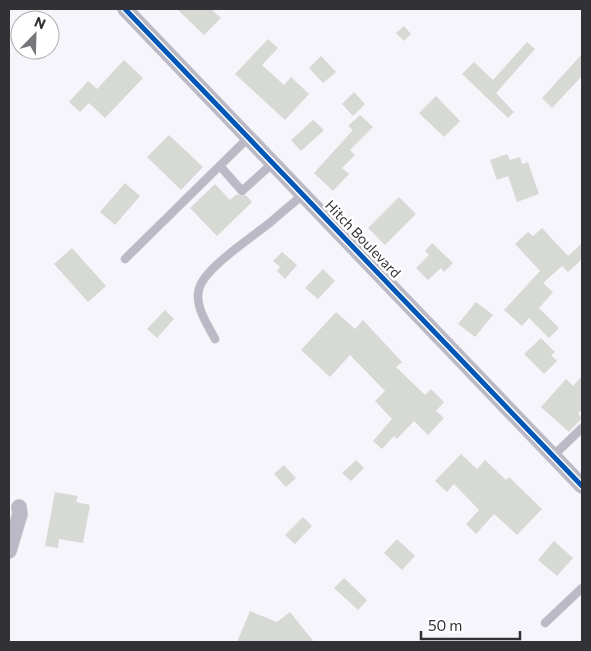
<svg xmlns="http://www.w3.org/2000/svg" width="591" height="651" font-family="Commissioner,sans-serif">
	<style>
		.building { fill: #d7dad4 }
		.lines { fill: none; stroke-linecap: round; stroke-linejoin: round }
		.service-casing { stroke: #d3d3d7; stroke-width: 9 }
		.minor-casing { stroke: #d3d3d7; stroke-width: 16 }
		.service { stroke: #bab9c5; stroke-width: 8 }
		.minor { stroke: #bab9c5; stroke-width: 15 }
		.cycleway-casing { stroke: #fff; stroke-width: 8 }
		.cycleway { stroke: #0057b8; stroke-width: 5 }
		.labels { text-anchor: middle; stroke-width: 5; stroke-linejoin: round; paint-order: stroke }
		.street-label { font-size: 14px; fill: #313136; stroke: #fff }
	</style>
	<rect width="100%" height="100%" fill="#f5f5fb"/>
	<g class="building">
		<path d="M177 9H211L221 18 204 35Z"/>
		<path d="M404 26 411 34 404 41 396 33Z"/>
		<path d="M268 39 278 48 262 65 284 85 291 77 309 94 285 120 235 74Z"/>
		<path d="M527 42 535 49 496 93 514 112 508 118 462 74 474 62 493 80Z"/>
		<path d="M582 54V76L552 108 542 98Z"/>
		<path d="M321 56 336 72 323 83 309 68Z"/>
		<path d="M124 60 143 78 105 118 89 103 80 112 69 102 88 81 97 89Z"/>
		<path d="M354 92 365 104 353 116 342 104Z"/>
		<path d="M436 96 460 121 444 137 419 113Z"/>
		<path d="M360 115 373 127 350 150 355 155 342 168 349 174 333 191 314 173 353 130 348 126Z"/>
		<path d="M313 120 324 130 301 151 291 140Z"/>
		<path d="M169 135 203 167 181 190 147 157Z"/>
		<path d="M507 154 510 160 520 157 522 164 528 162 539 194 517 202 508 176 497 180 490 160Z"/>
		<path d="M125 183 140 196 115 225 100 212Z"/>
		<path d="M215 184 230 200 237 194 241 196 246 195 252 202 217 236 190 208Z"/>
		<path d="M399 197 416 214 385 245 368 228Z"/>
		<path d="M542 228 568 256 582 243V259L568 272 562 266 543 283 553 292 539 308 559 328 549 338 529 318 522 326 504 310 540 271 515 244 528 232 533 236Z"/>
		<path d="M432 243 453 263 444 272 441 268 428 280 416 268 429 255 425 251Z"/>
		<path d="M72 248 106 286 88 302 54 264Z"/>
		<path d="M282 252 297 265 285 279 277 271 280 267 273 261Z"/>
		<path d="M323 269 335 281 318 299 305 288Z"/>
		<path d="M476 302 493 315 475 337 458 324Z"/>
		<path d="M165 310 174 319 157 338 147 329Z"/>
		<path d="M336 312 355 329 363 320 402 362 396 367 425 395 431 389 444 402 436 411 444 418 428 435 414 421 397 439 394 436 382 449 373 441 392 419 375 401 385 391 350 355 330 377 301 350Z"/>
		<path d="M541 338 555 352 551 355 557 361 544 374 524 354Z"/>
		<path d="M582 376V409L578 414 582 418 569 432 541 407 566 379 573 386Z"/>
		<path d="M461 454 477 469 485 460 506 480 509 477 542 509 517 535 494 514 476 534 466 524 479 510 454 484 447 492 435 481Z"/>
		<path d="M356 460 364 468 351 481 342 473Z"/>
		<path d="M284 465 296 478 286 487 274 474Z"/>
		<path d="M55 492 78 496 76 502 90 505 83 543 59 539 58 548 45 546Z"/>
		<path d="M303 517 312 526 295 544 285 535Z"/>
		<path d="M397 539 415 556 402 570 384 553Z"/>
		<path d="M554 541 573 558 557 576 538 560Z"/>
		<path d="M344 578 367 600 358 610 334 588Z"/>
		<path d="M250 611 277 622 290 612 314 642H237Z"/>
	</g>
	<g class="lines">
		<g class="service-casing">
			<g id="service">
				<path d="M220 166 242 191 274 162"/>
				<path d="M125 259 249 137"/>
				<path d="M215 339C208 325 194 306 199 289 204 268 254 236 272 221 282 212 293 203 304 194"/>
				<path d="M553 456 582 428"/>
				<path d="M545 623 582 588"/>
			</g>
		</g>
		<g class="minor-casing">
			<g id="minor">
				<path d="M125 9 582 486"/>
				<path d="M9 551 20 514 19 507"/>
			</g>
		</g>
		<use href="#service" class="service"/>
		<use href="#minor" class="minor"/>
		<g class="cycleway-casing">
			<path id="cycleway" d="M125 9 582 486"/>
		</g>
		<use href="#cycleway" class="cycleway"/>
	</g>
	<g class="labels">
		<g class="street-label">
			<text transform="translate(363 239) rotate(46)" y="5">Hitch Boulevard</text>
		</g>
	</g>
	<rect width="591" height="651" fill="none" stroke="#313136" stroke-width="20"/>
	<g transform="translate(35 35) rotate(23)"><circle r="24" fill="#ffffff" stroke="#adadaf"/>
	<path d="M0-4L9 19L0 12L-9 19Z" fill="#76767b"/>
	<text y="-8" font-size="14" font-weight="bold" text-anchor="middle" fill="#313136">N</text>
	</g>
	<path d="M421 631v8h99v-8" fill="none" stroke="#313136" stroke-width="2.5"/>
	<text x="428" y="631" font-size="15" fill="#313136" stroke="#ffffff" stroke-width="4" paint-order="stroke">50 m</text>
</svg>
